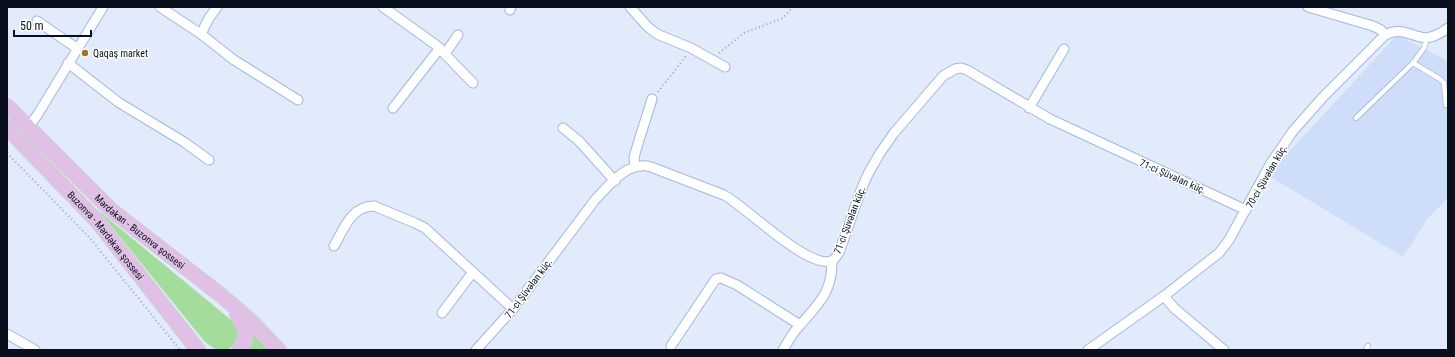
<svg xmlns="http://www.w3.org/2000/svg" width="1455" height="357" font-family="'Roboto Condensed',sans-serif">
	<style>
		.built { fill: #cedefa }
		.green { fill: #a4dc9c }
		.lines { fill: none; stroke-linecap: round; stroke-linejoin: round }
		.service-casing { stroke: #a2b8de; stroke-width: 6 }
		.minor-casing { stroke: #a2b8de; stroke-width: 11 }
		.primary-casing { stroke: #cecfd2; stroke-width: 16 }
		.path { stroke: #9ba5b4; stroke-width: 2; stroke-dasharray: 1 3; stroke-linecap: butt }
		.service { stroke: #fff; stroke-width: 4.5 }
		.minor { stroke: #fff; stroke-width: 9 }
		.primary { stroke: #e1c0e6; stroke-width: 14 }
		.poi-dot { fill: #9c7522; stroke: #fff; stroke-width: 1.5 }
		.labels { text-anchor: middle; stroke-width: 3; stroke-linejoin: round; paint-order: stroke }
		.poi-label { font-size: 10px; fill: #08101d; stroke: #fff; text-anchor: start }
		.street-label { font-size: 10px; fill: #08101d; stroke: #fff }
	</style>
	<rect width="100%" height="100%" fill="#e1ebfb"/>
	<path class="built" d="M1397 35 1448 61V198L1428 218 1403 257 1271 177 1276 166Z"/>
	<g class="green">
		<path d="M99 211 231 320C233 322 236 325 237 328 239 332 238 336 236 340 229 356 216 351 205 342Z"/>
		<path d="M253 332 270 350H248L252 344Z"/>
	</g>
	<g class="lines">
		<g class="service-casing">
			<g id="service">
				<path d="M1413 63 1440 79 1444 83 1446 105"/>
				<path d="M1356 118 1413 63 1424 48 1427 38"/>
				<path d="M1366 350 1368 346"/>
			</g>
		</g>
		<g class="minor-casing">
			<g id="minor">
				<path d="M160 7 201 34 234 60 298 100"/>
				<path d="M383 7 436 45 473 83"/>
				<path d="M630 7 648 27 657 34 691 48 725 67"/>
				<path d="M1308 7 1373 26 1381 30 1385 35"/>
				<path d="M510 10 511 7"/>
				<path d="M37 21 78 49"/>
				<path d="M201 34 209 18 217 7"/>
				<path d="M445 54 458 35"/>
				<path d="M68 63 118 102 184 142 209 160"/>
				<path d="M393 108 440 48"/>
				<path d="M1029 108 1064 49"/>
				<path d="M28 128 38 114 103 7"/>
				<path d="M563 128 579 141 615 181"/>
				<path d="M635 166 634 158 636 150 652 99"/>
				<path d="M334 246C344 229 351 206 374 206L415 223 425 228 513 309"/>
				<path d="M1164 296 1174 308 1224 350"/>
				<path d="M442 313 473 272"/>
				<path d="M7 334 35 350"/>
				<path d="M671 346 713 283 716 279 721 278 737 285 800 325"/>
				<path d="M476 350 513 309 595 200C609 185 628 160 651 167L724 195C745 206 812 273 833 260 836 258 838 254 840 250L861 190 868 174 880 153 894 133 943 76 955 69 961 68 967 70 1050 119 1246 210"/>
				<path d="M783 350C788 341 794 331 801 324 820 302 832 292 832 261"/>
				<path d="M1088 350 1164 296 1219 253 1229 240 1271 163 1293 131 1323 97 1385 35C1405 24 1416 43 1434 36 1439 34 1444 31 1448 28"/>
			</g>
		</g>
		<g class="primary-casing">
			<g id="primary">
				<path id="s1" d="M7 106 110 209 222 296 250 320 279 350"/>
				<path id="s2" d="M7 128 97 221 198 350"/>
				<path d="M237 315C247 329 250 335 239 350"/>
			</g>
		</g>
		<g class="path">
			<path d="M719 53 744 33 783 18 793 7"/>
			<path d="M658 92 686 56"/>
			<path d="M7 153 89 237 180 350"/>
		</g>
		<use href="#service" class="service"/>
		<use href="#minor" class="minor"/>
		<use href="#primary" class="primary"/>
	</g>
	<circle class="poi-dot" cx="85" cy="53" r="4"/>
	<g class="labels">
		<g class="poi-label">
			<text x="93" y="57">Qaqaş market</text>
		</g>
		<g class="street-label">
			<text transform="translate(1173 176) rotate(24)" y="4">71-ci Şüvəlan küç.</text>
			<text transform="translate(1266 176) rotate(-60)" y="4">70-ci Şüvəlan küç.</text>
			<text transform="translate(849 220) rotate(-69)" y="4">71-ci Şüvəlan küç.</text>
			<text dy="4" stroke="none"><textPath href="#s1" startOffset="183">Mərdəkan - Buzonva şossesi</textPath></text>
			<text dy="4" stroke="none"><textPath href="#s2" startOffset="146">Buzonva - Mərdəkan şossesi</textPath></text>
			<text transform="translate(528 288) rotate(-53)" y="4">71-ci Şüvəlan küç.</text>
		</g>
	</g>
	<rect width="1455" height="357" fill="none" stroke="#08101d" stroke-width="16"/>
	<path d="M14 30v6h77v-6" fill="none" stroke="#08101d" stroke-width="2"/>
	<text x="20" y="30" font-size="12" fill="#08101d" stroke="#ffffff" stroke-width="3" paint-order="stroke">50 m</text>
</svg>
